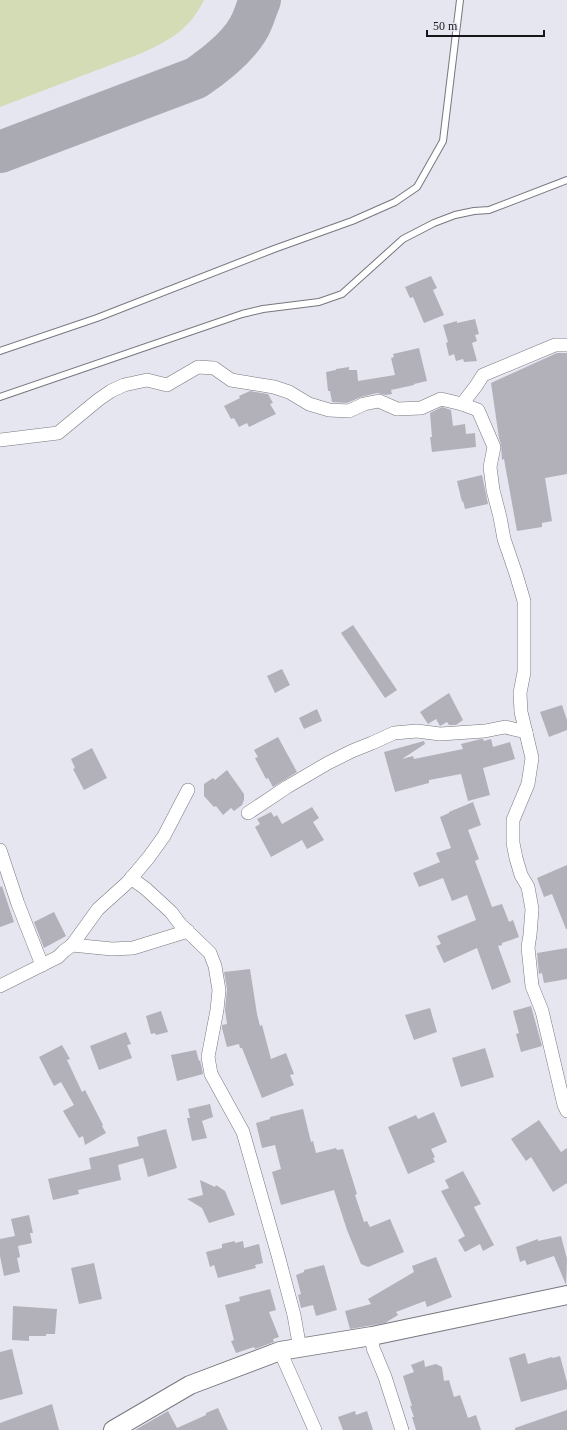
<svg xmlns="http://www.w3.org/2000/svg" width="567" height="1430" font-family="'Times New Roman',serif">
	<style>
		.green { fill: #d4dcb6 }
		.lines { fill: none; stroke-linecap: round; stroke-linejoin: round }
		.taxiway { stroke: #aaaab3; stroke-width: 42 }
		.building { fill: #b2b1ba }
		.lane-casing { stroke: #77777f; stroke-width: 8 }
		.street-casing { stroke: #77777f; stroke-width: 14 }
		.secondary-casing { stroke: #77777f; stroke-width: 20 }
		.lane { stroke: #fff; stroke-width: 6 }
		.street { stroke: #fff; stroke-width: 13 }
		.secondary { stroke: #fff; stroke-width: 18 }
	</style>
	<rect width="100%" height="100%" fill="#e6e6f0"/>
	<path class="green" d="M0 0H204C190 29 170 40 142 53L0 107Z"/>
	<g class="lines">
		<path class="taxiway" d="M0 152 196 78C215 65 243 43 252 21 255 14 257 7 260 0"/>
	</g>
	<g class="building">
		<path d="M431 276 437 288 433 290 444 315 424 323 413 297 410 298 405 287Z"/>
		<path d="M475 319 479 334 475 335 477 341 472 343 477 361 464 362 463 359 456 361 454 354 449 356 446 343 448 342 443 325 457 321V323Z"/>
		<path d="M419 348 427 381 414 384V385L391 390 392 394 386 395 377 393 361 397 347 403 332 402 330 391H328L326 372 336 370V369L349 367V370H357L358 381 395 375 391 358 394 357 393 354Z"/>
		<path d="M557 353H567V474L545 478 552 521 542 523V527L517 531 504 459 502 460 501 444 499 438 491 383Z"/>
		<path d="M250 391 268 394 273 403 270 404 276 414 249 427 247 423 239 427 234 418 231 419 224 406 240 398 239 396Z"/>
		<path d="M442 407 451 410 453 426 465 424 466 434 475 433 476 447 432 452 430 437H432L430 413Z"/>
		<path d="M482 475 488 504 465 509 463 501 462 502 457 481Z"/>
		<path d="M353 625 397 690 385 698 341 633Z"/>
		<path d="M282 669 290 685 275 693 267 676Z"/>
		<path d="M449 693 463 720 456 725H449L447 722 440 726 436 719 428 724 420 712Z"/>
		<path d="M562 705 567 720V730L549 737 540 712Z"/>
		<path d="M317 709 322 721 304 729 299 718Z"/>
		<path d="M278 737 297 772 273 787 268 778 266 779 255 758 258 757 254 750Z"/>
		<path d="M481 739H483L484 741 491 739 493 747 510 742 515 759 483 768 490 795 468 801 461 774 429 780V783L395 792 384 752 424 741 425 744 402 759 413 756 414 759 463 749 461 744Z"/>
		<path d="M92 748 107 778 84 790 73 769 75 768 71 759Z"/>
		<path d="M227 770 244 794V800L242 805 234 811 231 808 223 815 216 806 214 807 204 796V784L213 778 215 780Z"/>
		<path d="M473 802 481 825 468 830 479 859 475 861 492 907 502 904 509 922 513 920 519 937 502 943V945L498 946 511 982 492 990 477 948 444 963 436 946 441 944 437 936 476 920 467 895 452 901 443 878 419 887 413 873 440 862 436 853 451 848 440 817 449 813V812Z"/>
		<path d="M312 807 319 818 313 822 324 840 307 849 302 840 271 857 255 827 260 824 257 819 271 812 274 817 277 815 282 824Z"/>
		<path d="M567 865V929H566L552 894 544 897 537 878Z"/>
		<path d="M2 886 14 922 0 927V887Z"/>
		<path d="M54 912 66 936 44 948 34 922Z"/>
		<path d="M567 948V979L544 983 542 973 539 974 537 953Z"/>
		<path d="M250 969 257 1014 260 1026 262 1025 271 1059 286 1053 294 1074 290 1075 294 1085 262 1098 242 1048H240L239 1044 227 1047 222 1028V1025L227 1024 225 1010 227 989 224 972Z"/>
		<path d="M531 1006 542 1046 521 1052 516 1034 519 1033 513 1011Z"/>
		<path d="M430 1008 437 1032 414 1040 405 1015Z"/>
		<path d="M161 1011 168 1032 156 1035 155 1033 151 1034 146 1016Z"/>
		<path d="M126 1032 131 1044 127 1045 132 1058 99 1070 90 1046Z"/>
		<path d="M62 1045 70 1059 67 1060 82 1092 85 1090 103 1125 102 1126 106 1133 85 1145 83 1136 79 1138 63 1111 74 1105 61 1082 54 1086 39 1057Z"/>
		<path d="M485 1048 494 1077 461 1087 452 1058Z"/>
		<path d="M196 1050 199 1061 200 1060 203 1074 177 1081 171 1055Z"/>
		<path d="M210 1104 213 1117 202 1121 207 1138 192 1141 187 1118H190L188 1109Z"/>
		<path d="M303 1109 311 1142 313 1141 316 1153 336 1148 337 1150 343 1149 357 1194 355 1195 364 1222 367 1221 370 1227 390 1219 404 1252 368 1267 361 1264 347 1230 334 1190 281 1205 272 1172 281 1169 275 1145 262 1148 256 1123 270 1119V1117Z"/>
		<path d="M434 1112 447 1142 431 1149 435 1157 433 1158 435 1162 408 1174 388 1127 416 1115 418 1119Z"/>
		<path d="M539 1120 561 1152 567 1148V1183L553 1192 531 1157 526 1161 511 1139Z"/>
		<path d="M166 1129 177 1168 148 1177 143 1158 118 1165 121 1180 78 1190 79 1194 53 1200 48 1179 91 1169 89 1158 139 1146 137 1137Z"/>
		<path d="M463 1171 481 1204 474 1207 494 1245 483 1251 480 1244 465 1252 458 1240 465 1236 441 1191 449 1188 445 1180Z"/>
		<path d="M200 1180 215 1187 216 1185 225 1191 235 1215 209 1223 202 1208 187 1199 203 1195Z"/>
		<path d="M29 1215 33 1233H30L32 1243 18 1246 20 1257 17 1258 20 1272 4 1276 0 1256V1239L15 1236 11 1219Z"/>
		<path d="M561 1236 567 1259 566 1285 554 1256 527 1265 525 1260 520 1262 516 1247 538 1239V1241Z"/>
		<path d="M235 1241V1243L243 1241 244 1248 259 1244 263 1263 255 1265 256 1268 218 1278 214 1265 210 1267 206 1252 222 1248V1244Z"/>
		<path d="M436 1257 452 1297 427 1307 425 1301 396 1312 398 1315 385 1323 350 1329 345 1311 371 1304 368 1299 414 1272 412 1266Z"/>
		<path d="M94 1263 102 1299 79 1304 71 1268Z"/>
		<path d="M324 1265 337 1310 316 1316 313 1305 301 1308 298 1295 301 1294 296 1275 304 1272V1270Z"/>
		<path d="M270 1289 276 1310 269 1312 279 1337 273 1339 274 1342 255 1349 254 1347 236 1353 231 1341 234 1340 225 1305 240 1301 239 1297Z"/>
		<path d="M13 1306 57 1309 55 1334H46V1336H29V1341L12 1340Z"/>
		<path d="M12 1349 23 1394 0 1400V1352Z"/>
		<path d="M525 1353 528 1364 552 1357 553 1358 560 1356 567 1382V1389L521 1402 509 1358Z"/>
		<path d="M424 1360 425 1367 436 1364 442 1367 444 1381 449 1380 454 1397 460 1395 468 1418 476 1415 481 1430H416L412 1417H414L410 1406H412L403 1376 414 1372 411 1365Z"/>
		<path d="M52 1404 59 1430H0V1423Z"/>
		<path d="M218 1408 228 1430H135L168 1411 177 1428 206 1415V1413Z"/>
		<path d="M567 1410V1430H515V1428Z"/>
		<path d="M355 1411 356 1415 367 1411 373 1430H343L338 1417Z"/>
	</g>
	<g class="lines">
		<g class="lane-casing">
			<g id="lane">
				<path d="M0 351 97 318 274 249 352 221 395 202 417 187 443 141 460 0"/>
				<path d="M0 397 242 314 263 309 319 302 342 294 403 239 434 223 455 215 474 211 489 210 567 180"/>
			</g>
		</g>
		<g class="street-casing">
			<g id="street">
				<path d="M462 404 476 386 483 375 555 345H567"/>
				<path d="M0 440 58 433 98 400 111 391 124 385 147 380 167 385 198 367 214 368 231 380 274 387 289 392 309 404 329 410 349 411 364 404 379 401 397 409 421 408 441 399 462 404 478 410 494 447 490 467 493 490 500 517 504 539 516 574 524 601V672L520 693 521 712 532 758 528 784 513 820V843L516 858 521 875 528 887 532 909 530 935 528 947 532 986 542 1011 564 1105 567 1111"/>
				<path d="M248 813 287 787 328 763 352 751 372 743 394 733 417 731 440 734 485 731 505 727 526 732"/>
				<path d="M0 850 18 904 42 965"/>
				<path d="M131 878 146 889 171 912 180 924 210 953 215 966 219 990 217 1010 208 1057 211 1074 243 1132 278 1255 294 1315 300 1349"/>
				<path d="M72 945 112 949 133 948 188 931"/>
				<path d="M0 986 58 957 64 951 72 945 98 909 128 882 149 857 164 836 188 790"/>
				<path d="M372 1336 373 1348 385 1377 402 1430"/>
				<path d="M280 1351 315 1430"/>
			</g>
		</g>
		<g class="secondary-casing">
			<path id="secondary" d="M113 1430 190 1385 280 1351 372 1336 567 1295"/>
		</g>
		<use href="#lane" class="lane"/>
		<use href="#street" class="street"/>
		<use href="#secondary" class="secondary"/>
	</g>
	<path d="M427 30v6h117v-6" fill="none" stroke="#17171b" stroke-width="2"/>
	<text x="433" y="30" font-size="12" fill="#17171b" stroke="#e6e6f0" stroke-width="3" paint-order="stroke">50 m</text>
</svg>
